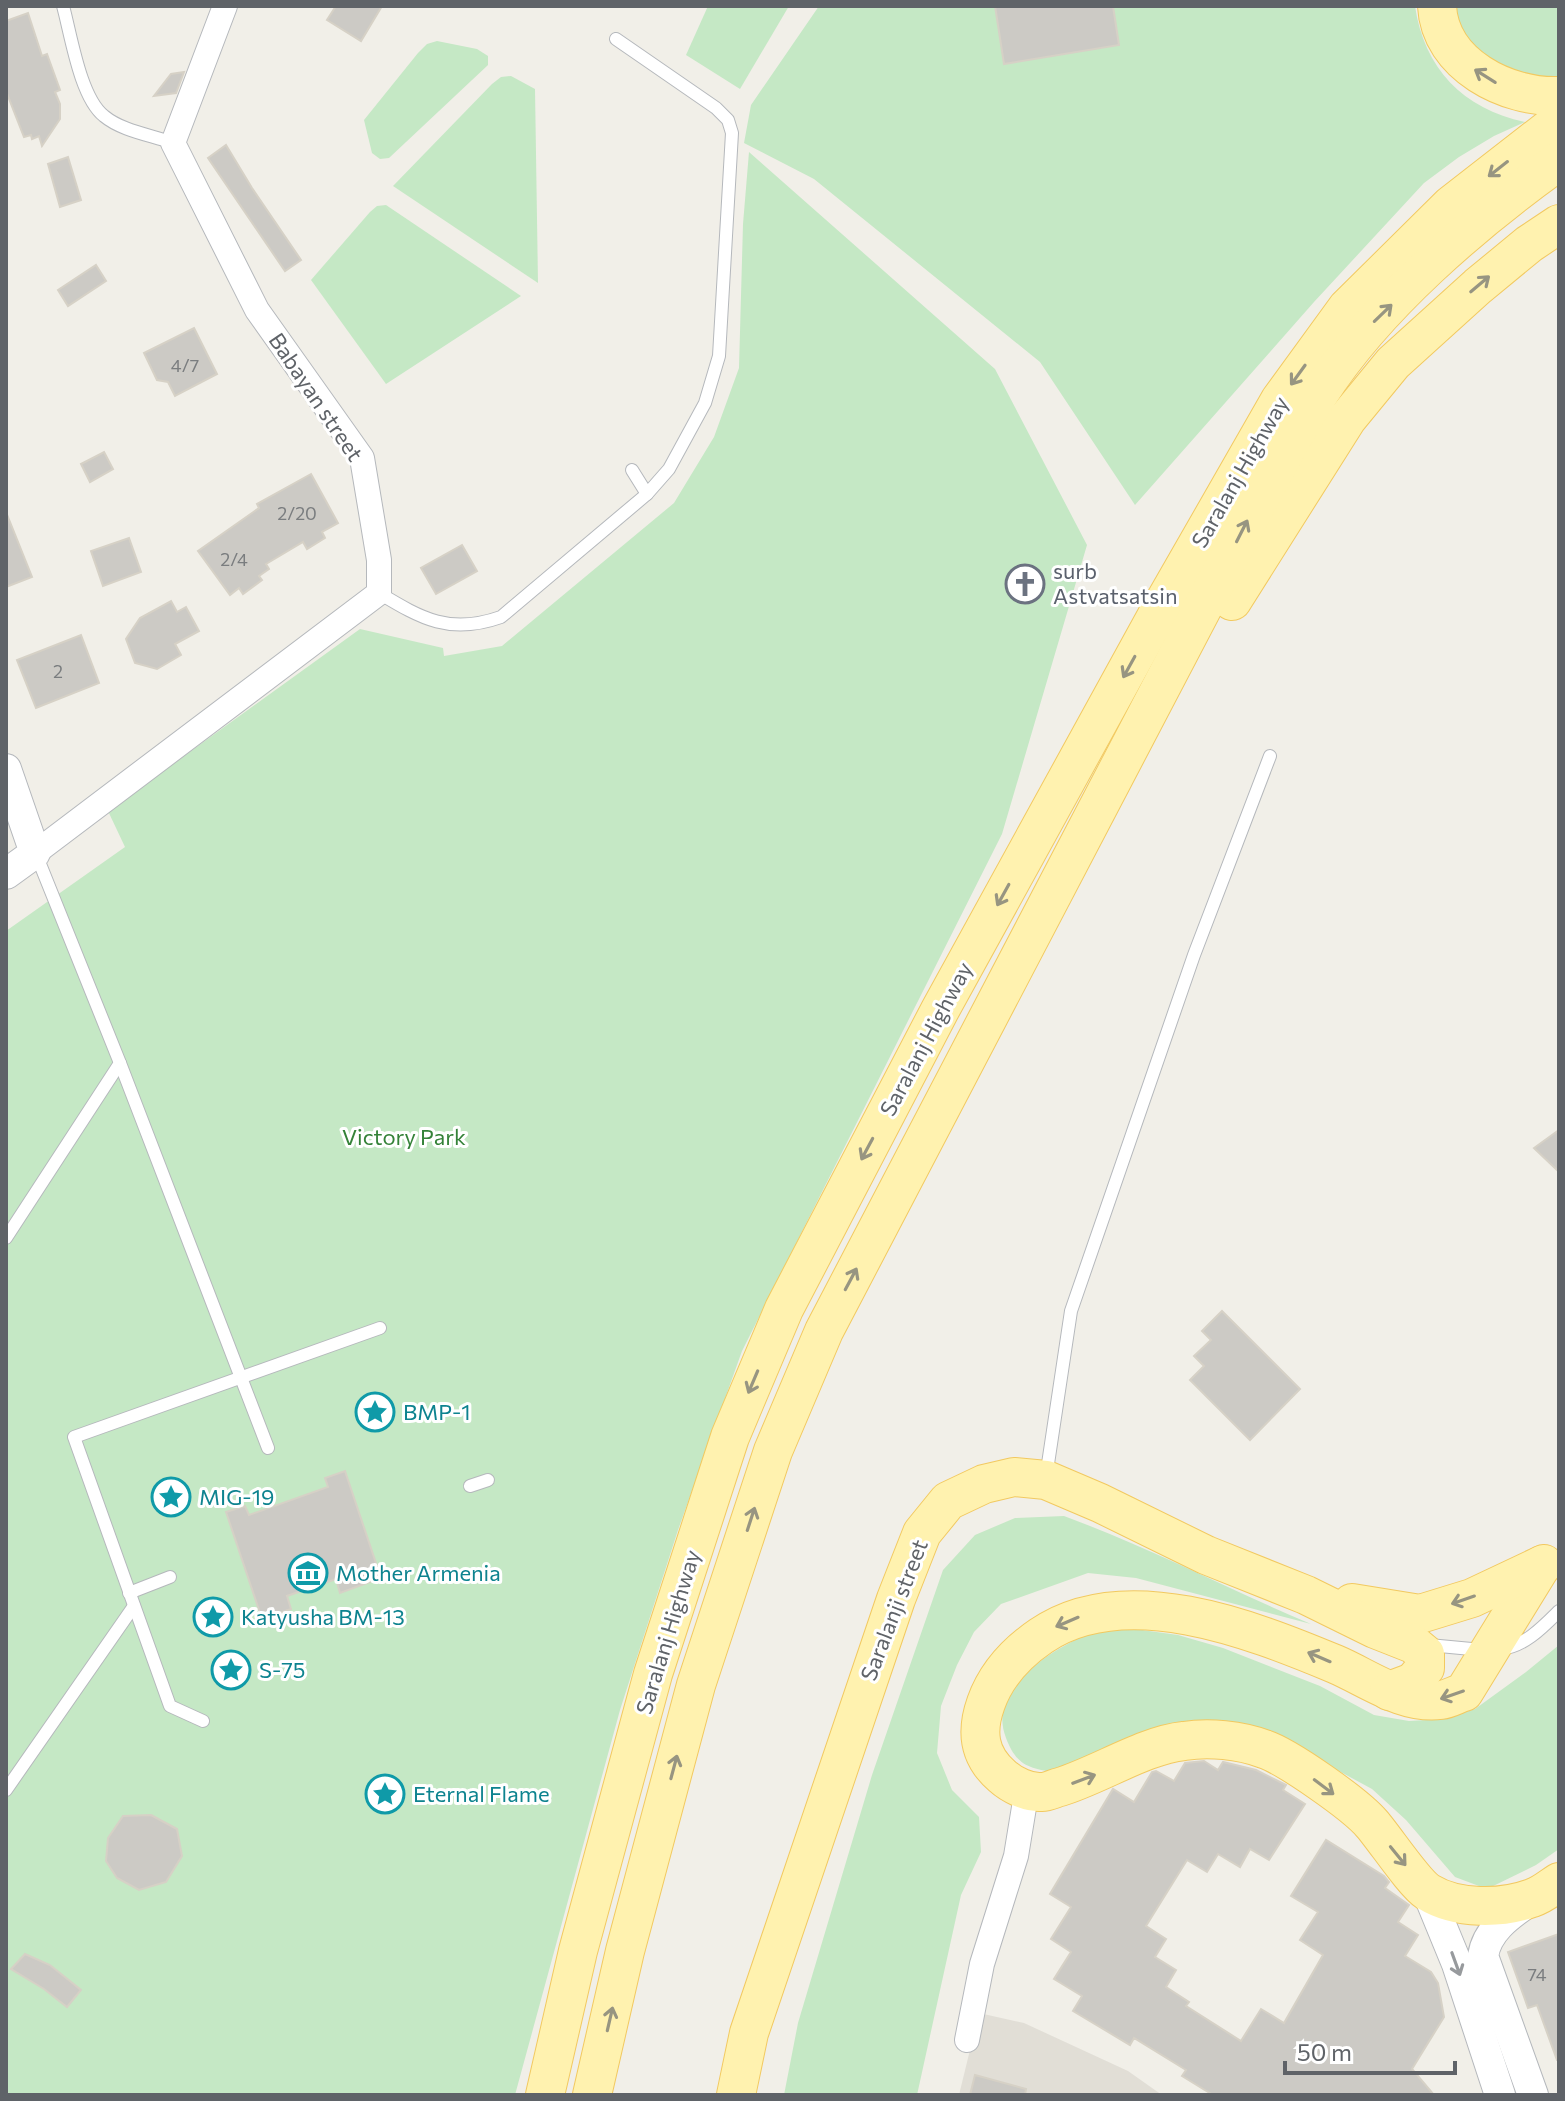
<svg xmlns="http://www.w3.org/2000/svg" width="1565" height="2101" font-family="Commissioner,sans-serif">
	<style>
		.education { fill: #e1ded6 }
		.green { fill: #c5e8c5 }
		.building { fill: #cccac5; stroke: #d6d1c6; stroke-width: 2 }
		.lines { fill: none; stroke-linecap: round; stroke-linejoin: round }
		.service-casing { stroke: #b5b8bc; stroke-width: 14 }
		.minor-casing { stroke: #b5b8bc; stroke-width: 26 }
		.tertiary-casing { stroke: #b5b8bc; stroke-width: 32 }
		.primary-casing { stroke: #f2c960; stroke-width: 40 }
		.service { stroke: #fff; stroke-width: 12 }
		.minor { stroke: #fff; stroke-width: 24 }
		.tertiary { stroke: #fff; stroke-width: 30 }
		.primary { stroke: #fff2af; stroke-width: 38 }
		.oneway { stroke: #979581 }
		.oneway2 { stroke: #979a9d }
		.labels { text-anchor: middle; stroke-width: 6; stroke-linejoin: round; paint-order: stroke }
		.number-label { font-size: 18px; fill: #7a7d7f }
		.street-label { font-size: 22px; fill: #5f6368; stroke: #fff }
		.worship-label { font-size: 22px; fill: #5b616d; stroke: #fff; text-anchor: start }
		.park-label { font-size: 22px; fill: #348238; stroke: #fff }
		.culture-label { font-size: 22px; fill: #0d838f; stroke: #fff; text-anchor: start }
	</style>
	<rect width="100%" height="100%" fill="#f1efe8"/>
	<path class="education" d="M979 2013 1024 2023 1128 2071 1162 2095H959Z"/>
	<g class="green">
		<path d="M708 6H789L740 89 686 55Z"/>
		<path d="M819 6H1415C1424 68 1463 109 1525 122L1494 136 1459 157 1424 183 1314 302 1135 505 1040 362 814 179 744 143 751 105Z"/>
		<path d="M1452 6H1559V85L1475 57Z"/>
		<path d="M437 41 477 49 488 56V65L389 158 380 159 372 153 364 120 418 53 427 44Z"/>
		<path d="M511 76 535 89 538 283 393 186 492 84 501 77Z"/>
		<path d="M749 152 995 369 1087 545 1002 834 742 1351 678 1530 620 1710 515 2095H6V931L125 847 108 811 360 629 443 648 444 656 502 646 674 503 714 437 739 368 743 224Z"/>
		<path d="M386 205 521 296 386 384 311 280 370 212 377 206Z"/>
		<path d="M1064 1516C1148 1547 1228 1589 1311 1624L1136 1578 1088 1573 1001 1604 974 1632 957 1665 941 1706 937 1753 952 1790 979 1817 981 1852 961 1895 917 2095H784L798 2023 872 1775 943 1570 975 1535 1015 1518Z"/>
		<path d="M1106 1625 1178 1635 1223 1648 1320 1686 1374 1715 1409 1721 1443 1719 1475 1709 1526 1672 1559 1645V1849L1536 1865 1487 1889 1455 1877 1406 1820 1372 1789 1280 1739 1058 1773C1030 1768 1017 1767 1006 1738 984 1682 1066 1643 1106 1625Z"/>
	</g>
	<g class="building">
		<path d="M336 6H382L361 41 327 20Z"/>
		<path d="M995 6H1113L1119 45 1004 64Z"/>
		<path d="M28 13 42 56 47 54 60 90 55 92 60 104V119L42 146 39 136 32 139 31 135 24 137 6 91V21Z"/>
		<path d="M184 72 176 93 154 96 171 74Z"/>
		<path d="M226 145 252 188 301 260 285 271 208 158Z"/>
		<path d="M68 157 81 200 60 207 48 164Z"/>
		<path d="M96 265 106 281 68 306 58 290Z"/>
		<path d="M194 328 217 374 175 396 168 382 157 380 144 353Z"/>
		<path d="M104 452 113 469 90 482 81 464Z"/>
		<path d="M311 474 338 523 322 532 325 538 307 549 303 542 266 564 269 569 259 576 262 580 243 594 239 588 230 595 198 551 259 508 257 504Z"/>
		<path d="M6 512 32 577 6 587Z"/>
		<path d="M129 538 141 572 103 586 91 551Z"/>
		<path d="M462 545 477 571 436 594 421 568Z"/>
		<path d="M171 601 177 612 186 607 199 631 175 644 181 655 157 669 135 663 126 639 140 618Z"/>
		<path d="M81 635 99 683 36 708 17 660Z"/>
		<path d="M1559 1130V1172L1534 1148Z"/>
		<path d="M1222 1311 1300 1389 1250 1440 1190 1380 1204 1366 1194 1356 1211 1340 1202 1331Z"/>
		<path d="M345 1471 381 1578 340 1593 336 1579 287 1596 291 1609 262 1619 226 1512 245 1506 249 1515 328 1487 325 1478Z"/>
		<path d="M1204 1761 1218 1770 1223 1762 1256 1770 1286 1785 1283 1790 1305 1804 1269 1860 1250 1849 1240 1867 1218 1854 1207 1872 1187 1860 1146 1926 1166 1939 1155 1957 1176 1970 1166 1987 1189 2002 1186 2006 1241 2041 1261 2009 1284 2023 1323 1955 1300 1940 1318 1912 1291 1896 1326 1840 1384 1876 1389 1882 1385 1888 1409 1905 1398 1922 1418 1935 1405 1956 1431 1972 1438 1983 1444 2017 1412 2069 1434 2095H1213L1182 2076 1186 2070 1134 2038 1130 2045 1073 2011 1082 1996 1054 1979 1071 1952 1051 1939 1071 1907 1050 1894 1113 1789 1134 1802 1152 1772 1156 1771 1174 1781 1185 1763Z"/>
		<path d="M151 1815 177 1829 182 1856 166 1882 139 1890 117 1878 106 1861 108 1838 123 1816Z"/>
		<path d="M1559 1934V2060H1557L1537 2005 1528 2008 1508 1952Z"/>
		<path d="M25 1954 50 1965 81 1990 67 2007 44 1989 11 1969Z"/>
		<path d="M975 2075 1026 2089 1025 2095H970Z"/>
	</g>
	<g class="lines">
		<g class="service-casing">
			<g id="service">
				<path d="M63 6C71 35 80 97 104 116 122 131 151 135 173 143"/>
				<path d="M632 470 647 494"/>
				<path d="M379 593C422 619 450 635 501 617L647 494 669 469 705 403 719 356 732 133 728 120 716 108 616 39"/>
				<path d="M36 854 120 1063 268 1448"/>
				<path d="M6 1238 120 1063"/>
				<path d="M1046 1477 1071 1311 1194 955 1270 756"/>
				<path d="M470 1486 488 1480"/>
				<path d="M129 1593 170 1577"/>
				<path d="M1429 1645 1482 1650"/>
				<path d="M1500 1649C1524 1647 1543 1627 1559 1611"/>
				<path d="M203 1721 170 1706 74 1437 380 1328"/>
				<path d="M6 1790 134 1606"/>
			</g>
		</g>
		<g class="minor-casing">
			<g id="minor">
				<path d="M35 853 379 593V560L362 458 257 310 173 143 225 6"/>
				<path d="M967 2040 982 1964 1016 1856 1027 1789"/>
			</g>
		</g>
		<g class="tertiary-casing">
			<g id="tertiary">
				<path d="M6 769 35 853 6 874"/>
				<path d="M1427 1891 1457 1964 1500 2095"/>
				<path d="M1532 1899C1511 1914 1487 1929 1483 1956L1533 2095"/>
			</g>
		</g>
		<g class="primary-casing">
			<g id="primary">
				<path d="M1437 6C1440 65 1507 98 1559 96"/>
				<path d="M1232 601 1347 419 1393 363 1478 286 1529 244 1559 224"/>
				<path d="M1542 1565 1464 1692C1457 1694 1449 1699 1441 1700 1403 1705 1368 1678 1335 1664 1251 1629 1124 1579 1041 1636 1016 1653 996 1675 986 1703 976 1731 978 1755 1002 1776 1012 1785 1028 1793 1042 1792 1048 1792 1055 1788 1060 1787 1099 1775 1145 1745 1184 1741 1209 1737 1240 1740 1264 1749 1288 1757 1356 1805 1372 1824 1385 1839 1414 1883 1428 1892 1457 1910 1502 1909 1532 1898 1542 1895 1551 1887 1559 1882"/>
				<path d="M1352 1603 1420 1614 1472 1598 1544 1564"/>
				<path d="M545 2095 578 1951 653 1674 730 1437 784 1309 940 1010 1166 599 1280 400 1347 308 1451 205 1559 121"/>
				<path d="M592 2095 625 1951 696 1685 773 1451 824 1331 1270 479C1286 450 1301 421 1319 394 1376 305 1474 222 1559 161"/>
				<path d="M736 2095 749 2033 896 1599 922 1533 948 1501 984 1484 1014 1477 1046 1480 1100 1503 1206 1555 1306 1595 1375 1629 1413 1644 1425 1654V1668L1413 1682 1389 1691"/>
			</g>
		</g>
		<use href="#service" class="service"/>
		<use href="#minor" class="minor"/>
		<use href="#tertiary" class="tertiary"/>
		<use href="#primary" class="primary"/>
	</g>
	<defs><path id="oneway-shaft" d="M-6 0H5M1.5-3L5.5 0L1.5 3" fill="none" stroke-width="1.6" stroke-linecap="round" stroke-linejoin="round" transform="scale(2)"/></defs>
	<g class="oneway">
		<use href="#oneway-shaft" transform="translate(1485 76) rotate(-148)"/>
		<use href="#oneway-shaft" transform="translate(1498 169) rotate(142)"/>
		<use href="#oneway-shaft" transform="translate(1480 284) rotate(-40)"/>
		<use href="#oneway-shaft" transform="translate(1383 313) rotate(-44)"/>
		<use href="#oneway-shaft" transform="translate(1298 375) rotate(126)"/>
		<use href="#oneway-shaft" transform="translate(1242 531) rotate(-63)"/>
		<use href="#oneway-shaft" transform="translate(1129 667) rotate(119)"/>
		<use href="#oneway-shaft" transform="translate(1003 895) rotate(119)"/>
		<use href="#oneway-shaft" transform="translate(867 1149) rotate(118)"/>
		<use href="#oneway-shaft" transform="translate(851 1279) rotate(-62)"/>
		<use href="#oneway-shaft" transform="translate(753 1382) rotate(113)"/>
		<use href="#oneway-shaft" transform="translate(751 1519) rotate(-72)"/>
		<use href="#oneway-shaft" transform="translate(1463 1600) rotate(161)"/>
		<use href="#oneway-shaft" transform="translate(1067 1622) rotate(157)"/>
		<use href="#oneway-shaft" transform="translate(1319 1657) rotate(-157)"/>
		<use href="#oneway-shaft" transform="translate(1452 1695) rotate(161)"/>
		<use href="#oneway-shaft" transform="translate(674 1767) rotate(-75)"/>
		<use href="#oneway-shaft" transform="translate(1084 1779) rotate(-21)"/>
		<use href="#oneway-shaft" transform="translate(1324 1787) rotate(37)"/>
		<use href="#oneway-shaft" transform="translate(1398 1856) rotate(51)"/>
		<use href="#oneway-shaft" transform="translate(610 2019) rotate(-77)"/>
	</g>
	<use class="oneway2" href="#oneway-shaft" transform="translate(1456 1964) rotate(70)"/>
	<defs>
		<g id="church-ring" transform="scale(2)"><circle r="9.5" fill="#fff" stroke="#6b7280" stroke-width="1.5"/><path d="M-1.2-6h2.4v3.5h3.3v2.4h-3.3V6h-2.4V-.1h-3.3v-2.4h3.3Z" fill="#6b7280"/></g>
		<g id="sight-ring" transform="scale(2)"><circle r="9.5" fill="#fff" stroke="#0f9aa8" stroke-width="1.5"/><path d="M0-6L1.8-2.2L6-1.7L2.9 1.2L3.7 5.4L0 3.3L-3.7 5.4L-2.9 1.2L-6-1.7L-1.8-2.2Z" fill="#0f9aa8"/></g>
		<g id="museum-ring" transform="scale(2)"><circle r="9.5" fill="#fff" stroke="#0f9aa8" stroke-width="1.5"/><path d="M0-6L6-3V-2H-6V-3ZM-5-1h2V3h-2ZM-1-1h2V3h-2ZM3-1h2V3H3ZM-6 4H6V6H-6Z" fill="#0f9aa8"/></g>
	</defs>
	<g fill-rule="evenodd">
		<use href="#church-ring" x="1025" y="584"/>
		<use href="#sight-ring" x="375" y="1412"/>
		<use href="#sight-ring" x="171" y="1497"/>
		<use href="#museum-ring" x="308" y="1573"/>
		<use href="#sight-ring" x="213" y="1617"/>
		<use href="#sight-ring" x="231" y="1670"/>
		<use href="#sight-ring" x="385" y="1794"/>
	</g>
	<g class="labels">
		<g class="number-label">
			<text x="185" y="372">4/7</text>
			<text x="297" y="520">2/20</text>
			<text x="234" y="566">2/4</text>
			<text x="58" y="678">2</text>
			<text x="1537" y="1981">74</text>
		</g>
		<g class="street-label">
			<text transform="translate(316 397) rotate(56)" y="8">Babayan street</text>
			<text transform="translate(1240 472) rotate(-60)" y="8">Saralanj Highway</text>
			<text transform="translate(926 1039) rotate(-62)" y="8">Saralanj Highway</text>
			<text transform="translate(894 1610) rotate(-69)" y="8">Saralanji street</text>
			<text transform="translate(668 1632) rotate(-73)" y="8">Saralanj Highway</text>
		</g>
		<g class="worship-label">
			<text x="1053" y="579">surb<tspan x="1053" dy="25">Astvatsatsin</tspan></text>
		</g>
		<g class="park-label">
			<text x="404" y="1145">Victory Park</text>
		</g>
		<g class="culture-label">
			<text x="403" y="1420">BMP-1</text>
			<text x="199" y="1505">MIG-19</text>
			<text x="336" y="1581">Mother Armenia</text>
			<text x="241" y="1625">Katyusha BM-13</text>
			<text x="259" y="1678">S-75</text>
			<text x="413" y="1802">Eternal Flame</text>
		</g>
	</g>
	<rect width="1565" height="2101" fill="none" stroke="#5f6368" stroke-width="16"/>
	<path d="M1285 2061v12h170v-12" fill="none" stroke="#5f6368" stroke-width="4"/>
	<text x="1297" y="2061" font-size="24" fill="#5f6368" stroke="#ffffff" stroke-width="6" paint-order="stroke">50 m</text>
</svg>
